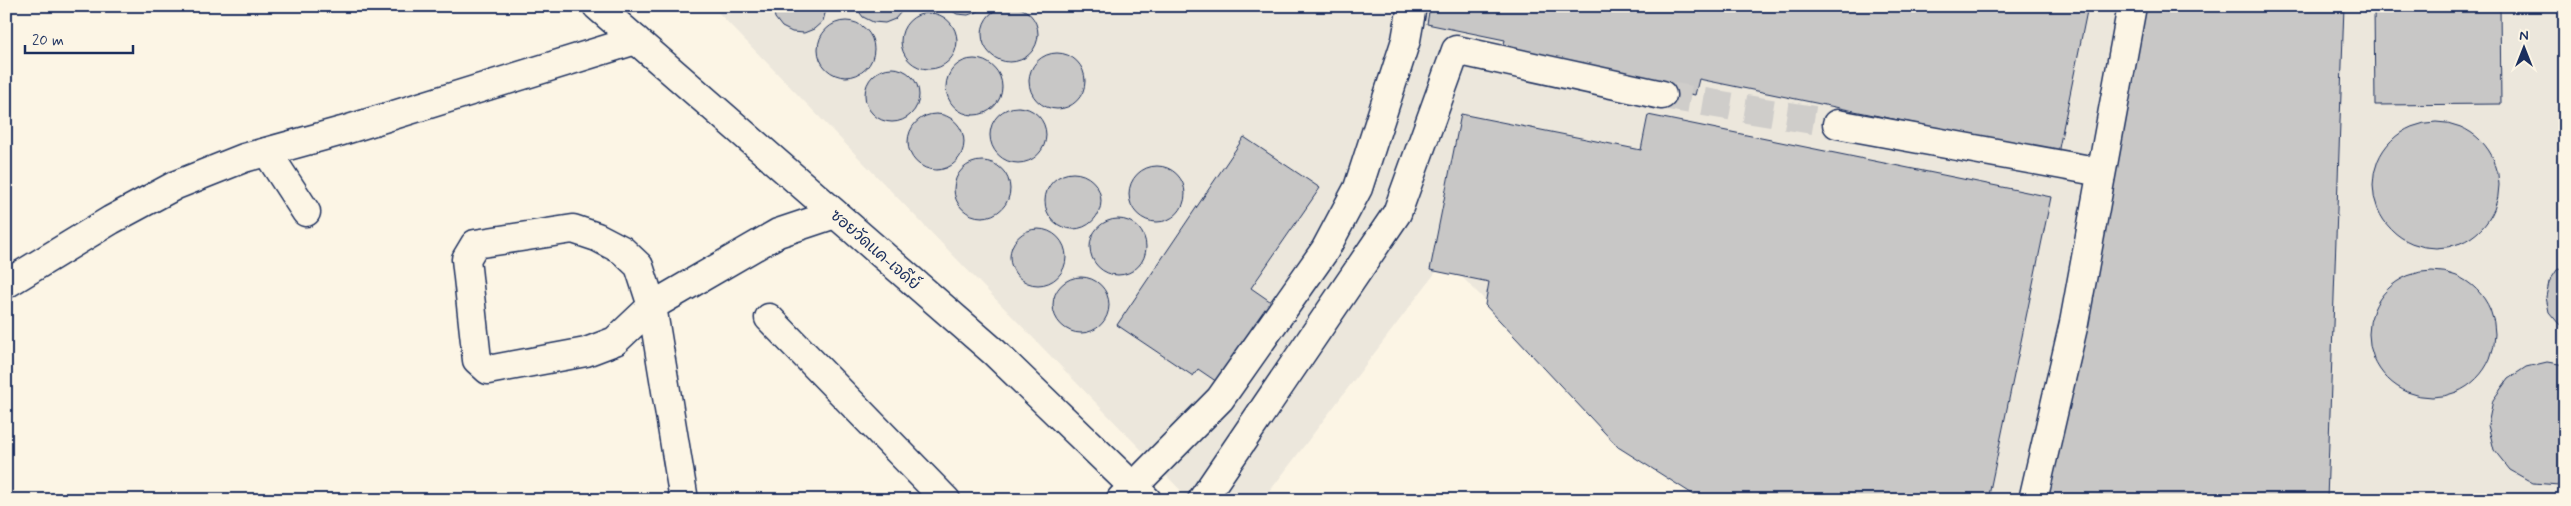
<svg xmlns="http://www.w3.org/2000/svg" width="2571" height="506" font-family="Mynerve,'Playpen Sans Thai',sans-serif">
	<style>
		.built { fill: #ece7dc }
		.building { fill: #c8c7c6; stroke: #1b2f5e }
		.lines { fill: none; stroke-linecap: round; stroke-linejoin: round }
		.minor-tunnel { stroke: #cfcdca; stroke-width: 28; stroke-dasharray: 28 14; stroke-linecap: butt }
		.minor-casing { stroke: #1b2f5e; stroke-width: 31 }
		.minor { stroke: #fcf5e5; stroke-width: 28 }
		.labels { text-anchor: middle; stroke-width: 4; stroke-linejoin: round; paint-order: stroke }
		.street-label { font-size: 16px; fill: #1b2f5e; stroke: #fcf5e5 }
	</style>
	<rect width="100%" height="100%" fill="#fcf5e5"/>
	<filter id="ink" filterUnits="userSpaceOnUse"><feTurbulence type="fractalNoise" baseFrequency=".02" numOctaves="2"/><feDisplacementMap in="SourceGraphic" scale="10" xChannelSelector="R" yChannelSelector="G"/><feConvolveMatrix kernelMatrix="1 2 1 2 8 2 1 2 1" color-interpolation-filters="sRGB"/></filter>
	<g filter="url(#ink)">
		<path class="built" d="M712 6H2565V500H1703L1653 468 1445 260 1263 500H1190Z"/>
		<g class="building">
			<path d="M827 6 823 21 814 29 804 33 792 32 782 27 775 18 773 7Z"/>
			<path d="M855 6H906L895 19 885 23 873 22 863 17Z"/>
			<path d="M944 6H984L979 11 968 15 957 14Z"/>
			<path d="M1430 6H2088L2058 153 1699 79 1695 95 1501 56 1505 40 1427 24Z"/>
			<path d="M2145 6H2344L2327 500H2048Z"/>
			<path d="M2374 6H2500L2501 104 2375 105Z"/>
			<circle cx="1010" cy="34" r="28"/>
			<circle cx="929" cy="41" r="28"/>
			<circle cx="846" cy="49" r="28"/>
			<circle cx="1057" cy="81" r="28"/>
			<circle cx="974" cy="87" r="28"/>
			<circle cx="892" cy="95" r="27"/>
			<circle cx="1018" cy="135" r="28"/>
			<path d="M1461 114 1641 150 1648 115 2051 197 1988 500H1702L1618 447 1485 305 1489 282 1430 270Z"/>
			<circle cx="936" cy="142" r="28"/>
			<circle cx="2436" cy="185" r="63"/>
			<path d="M1244 137 1320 188 1251 288 1277 306 1223 386 1198 369 1193 376 1117 325Z"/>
			<circle cx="982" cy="189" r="28"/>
			<circle cx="1157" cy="194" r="28"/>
			<path d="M2565 171V199L2561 185Z"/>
			<circle cx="1073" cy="201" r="28"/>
			<circle cx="1118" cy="247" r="28"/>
			<circle cx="1038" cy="257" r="28"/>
			<path d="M2565 265V327L2559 324 2549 312 2546 297 2549 282 2557 270Z"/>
			<circle cx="2432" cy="334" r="63"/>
			<circle cx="1081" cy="305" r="28"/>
			<path d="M2547 362 2565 365V482L2559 485 2533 483 2510 470 2494 450 2488 425 2493 400 2508 379 2526 367Z"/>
		</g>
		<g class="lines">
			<path class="minor-tunnel" d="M1662 95 1837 124"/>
			<g class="minor-casing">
				<g id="minor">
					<path d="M597 6 994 352 1147 500"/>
					<path d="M1837 124 2101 172"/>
					<path d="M267 152 306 212"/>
					<path d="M6 284 111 220 176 185 244 158 342 131 636 40"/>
					<path d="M769 318 946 500"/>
					<path d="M1121 499 1220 399 1325 250 1358 188 1406 40 1412 6"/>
					<path d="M684 500 652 306 639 266 622 250 597 237 573 229 475 244 466 259 477 360 488 370 586 352 615 341 652 306 778 233 835 214"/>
					<path d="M1202 500 1397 213 1456 50 1662 95"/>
					<path d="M2033 500 2074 323 2132 6"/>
				</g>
			</g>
			<use href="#minor" class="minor"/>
		</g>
	</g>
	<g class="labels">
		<g class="street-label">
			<text transform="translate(876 249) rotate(41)" y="6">ซอยวัดแค-เจดีย์</text>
		</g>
	</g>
	<rect width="2571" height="506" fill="none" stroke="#fcf5e5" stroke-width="25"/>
	<rect x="12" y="12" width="2546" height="481" fill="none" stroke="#1b2f5e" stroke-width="2" filter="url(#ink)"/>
	<g transform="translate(2524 48)" stroke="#fcf5e5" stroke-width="4" paint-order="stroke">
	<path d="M0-4L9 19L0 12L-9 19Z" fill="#1b2f5e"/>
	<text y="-8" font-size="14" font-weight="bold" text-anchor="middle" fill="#1b2f5e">N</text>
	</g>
	<path d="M25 45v8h108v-8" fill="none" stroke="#1b2f5e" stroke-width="2.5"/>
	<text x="32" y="45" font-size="15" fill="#1b2f5e" stroke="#fcf5e5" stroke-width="4" paint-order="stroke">20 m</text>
</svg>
